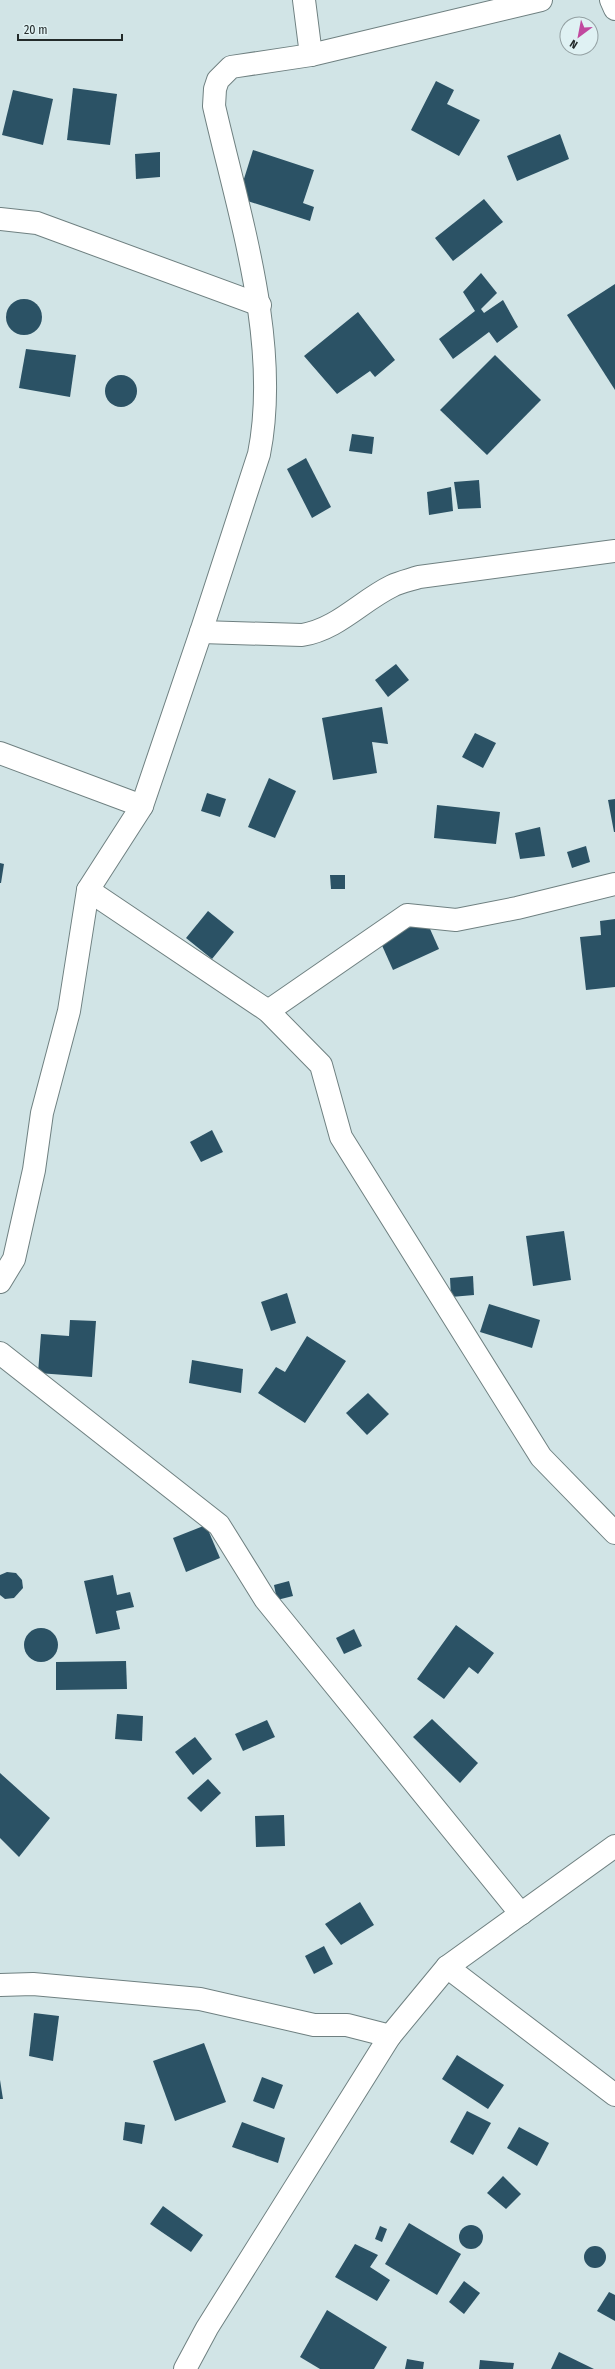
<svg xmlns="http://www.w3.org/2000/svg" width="615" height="2369" font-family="'Fira Sans Condensed',sans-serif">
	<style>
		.building { fill: #2b5265 }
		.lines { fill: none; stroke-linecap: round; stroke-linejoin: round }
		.minor-casing { stroke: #6f8081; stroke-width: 24 }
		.minor { stroke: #fff; stroke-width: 22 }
	</style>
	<rect width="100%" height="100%" fill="#d1e4e6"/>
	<g class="building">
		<path d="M436 81 454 90 447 104 480 120 459 156 411 130Z"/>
		<path d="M73 88 117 94 110 145 67 140Z"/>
		<path d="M13 90 53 99 43 145 2 135Z"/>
		<path d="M560 134 569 159 517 181 507 156Z"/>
		<path d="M253 150 314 170 303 203 314 207 310 221 238 198Z"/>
		<path d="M160 152V177L136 179 135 154Z"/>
		<path d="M484 199 503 222 453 261 435 238Z"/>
		<path d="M481 273 497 293 481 309 484 313 503 300 518 327 497 343 489 332 453 359 439 339 475 311 463 292Z"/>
		<path d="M615 284V390L567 315Z"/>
		<circle cx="24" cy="317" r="18"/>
		<path d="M358 312 395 360 375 377 370 371 337 394 304 356Z"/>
		<path d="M26 349 76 355 70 397 19 388Z"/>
		<path d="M495 355 541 400 487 455 440 410Z"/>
		<circle cx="121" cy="391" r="16"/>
		<path d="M352 434 374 437 372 454 349 451Z"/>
		<path d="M306 458 331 507 312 518 287 469Z"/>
		<path d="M479 480 481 508 458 509 454 482Z"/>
		<path d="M451 487 453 511 429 515 427 492Z"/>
		<path d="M396 664 409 680 388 697 375 680Z"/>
		<path d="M382 707 388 744 372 742 377 773 333 780 322 718Z"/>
		<path d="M475 733 496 743 483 768 462 757Z"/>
		<path d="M269 778 296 791 275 838 248 827Z"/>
		<path d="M207 793 226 799 220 817 201 811Z"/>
		<path d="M615 799V832H614L608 800Z"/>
		<path d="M437 805 500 812 496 844 434 838Z"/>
		<path d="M540 827 545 856 520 859 515 833Z"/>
		<path d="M586 846 590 862 572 868 567 852Z"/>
		<path d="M0 863 4 864 1 883H0Z"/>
		<path d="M330 875H345V889H331Z"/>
		<path d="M208 911 234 932 212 959 186 938Z"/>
		<path d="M615 919V987L586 990 580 937 601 935 600 921Z"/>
		<path d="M426 920 439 949 393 970 380 941Z"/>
		<path d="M212 1130 223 1152 201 1162 190 1142Z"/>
		<path d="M564 1231 571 1280 533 1286 526 1236Z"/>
		<path d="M473 1276 474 1295 451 1297 450 1278Z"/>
		<path d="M287 1293 296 1323 271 1331 261 1302Z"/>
		<path d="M489 1304 540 1320 532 1348 480 1332Z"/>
		<path d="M70 1320 96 1321 92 1377 38 1373 41 1334 69 1336Z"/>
		<path d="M307 1336 346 1361 305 1423 258 1393 276 1367 285 1372Z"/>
		<path d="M192 1360 243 1369 241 1393 189 1383Z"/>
		<path d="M368 1393 389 1414 367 1435 346 1413Z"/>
		<path d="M206 1525 220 1558 186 1572 173 1538Z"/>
		<path d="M7 1572 16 1573 22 1580 23 1588 14 1598 5 1599 0 1595V1575Z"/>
		<path d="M113 1575 117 1595 130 1592 134 1607 116 1611 120 1629 96 1634 84 1581Z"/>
		<path d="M289 1581 293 1596 277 1600 274 1585Z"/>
		<path d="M456 1625 494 1653 478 1674 469 1667 444 1699 417 1679Z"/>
		<circle cx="41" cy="1645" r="17"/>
		<path d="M354 1629 362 1646 344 1654 336 1638Z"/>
		<path d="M126 1661 127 1689 56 1690V1662Z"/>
		<path d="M117 1714 143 1716 142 1741 115 1739Z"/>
		<path d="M432 1719 478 1763 460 1783 413 1737Z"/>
		<path d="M267 1720 275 1737 243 1751 235 1734Z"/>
		<path d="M195 1737 212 1759 193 1775 175 1752Z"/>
		<path d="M0 1773 50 1818 19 1857 0 1838Z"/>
		<path d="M208 1779 221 1793 201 1812 187 1798Z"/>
		<path d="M284 1815 285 1846 256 1847 255 1816Z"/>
		<path d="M360 1902 374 1925 341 1945 325 1924Z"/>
		<path d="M324 1946 333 1964 314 1974 305 1956Z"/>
		<path d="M34 2013 59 2016 53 2061 29 2056Z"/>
		<path d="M204 2043 226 2102 175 2121 153 2061Z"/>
		<path d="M457 2055 504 2085 488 2109 442 2079Z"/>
		<path d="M262 2077 283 2085 274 2109 253 2101Z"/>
		<path d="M0 2080 3 2099H0Z"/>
		<path d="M467 2111 491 2123 473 2155 450 2142Z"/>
		<path d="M125 2122 145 2125 142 2144 123 2140Z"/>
		<path d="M242 2122 285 2138 278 2163 232 2147Z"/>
		<path d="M519 2127 549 2143 537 2166 507 2148Z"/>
		<path d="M503 2176 521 2194 506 2209 487 2193Z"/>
		<path d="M163 2206 203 2235 191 2252 150 2224Z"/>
		<path d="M409 2223 461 2254 437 2295 385 2264Z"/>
		<circle cx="471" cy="2237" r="12"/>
		<path d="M380 2226 387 2229 382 2242 375 2239Z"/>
		<path d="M355 2244 378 2255 370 2267 390 2280 377 2301 335 2277Z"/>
		<circle cx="595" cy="2257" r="11"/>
		<path d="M464 2281 480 2293 464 2314 449 2302Z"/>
		<path d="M609 2292 615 2295V2321L597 2311Z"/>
		<path d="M327 2310 387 2347 374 2369H320L300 2357Z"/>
		<path d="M559 2352 594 2369H551Z"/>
		<path d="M407 2359 424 2362 423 2369H405Z"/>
		<path d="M480 2360 514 2363 513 2369H479Z"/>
	</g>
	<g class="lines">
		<g class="minor-casing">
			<g id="minor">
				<path d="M611 0 615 9"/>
				<path d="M311 55 541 0"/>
				<path d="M0 219 37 223 260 305"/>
				<path d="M201 632 302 635C338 629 361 601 392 586 400 582 410 580 419 577L615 551"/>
				<path d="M0 753 142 806"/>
				<path d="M88 890 268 1011 321 1065 341 1137 541 1457 615 1533"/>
				<path d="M268 1011 407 915 456 920 517 908 615 884"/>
				<path d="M0 1282 14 1259 34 1170 42 1113 69 1011 88 890 142 806 201 632 259 454C281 343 239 215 214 106L215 89 218 80 231 67 311 55 304 0"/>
				<path d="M0 1353 219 1525 265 1599 521 1914"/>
				<path d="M447 1967 615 2095"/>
				<path d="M0 1985 33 1984 200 1999 314 2025H347L390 2036"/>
				<path d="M185 2369 207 2328 390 2036 447 1967 615 1846"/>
			</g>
		</g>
		<use href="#minor" class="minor"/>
	</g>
	<g transform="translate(579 36) rotate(212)"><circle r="19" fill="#dff1f3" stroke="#94a1a3"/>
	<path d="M0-3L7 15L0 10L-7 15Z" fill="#c1499f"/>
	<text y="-6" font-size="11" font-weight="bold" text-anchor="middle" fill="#232a2a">N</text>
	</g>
	<path d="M18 34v6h104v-6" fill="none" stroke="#232a2a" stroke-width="2"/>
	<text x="24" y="34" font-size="12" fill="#232a2a" stroke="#dff1f3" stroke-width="3" paint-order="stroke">20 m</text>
</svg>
